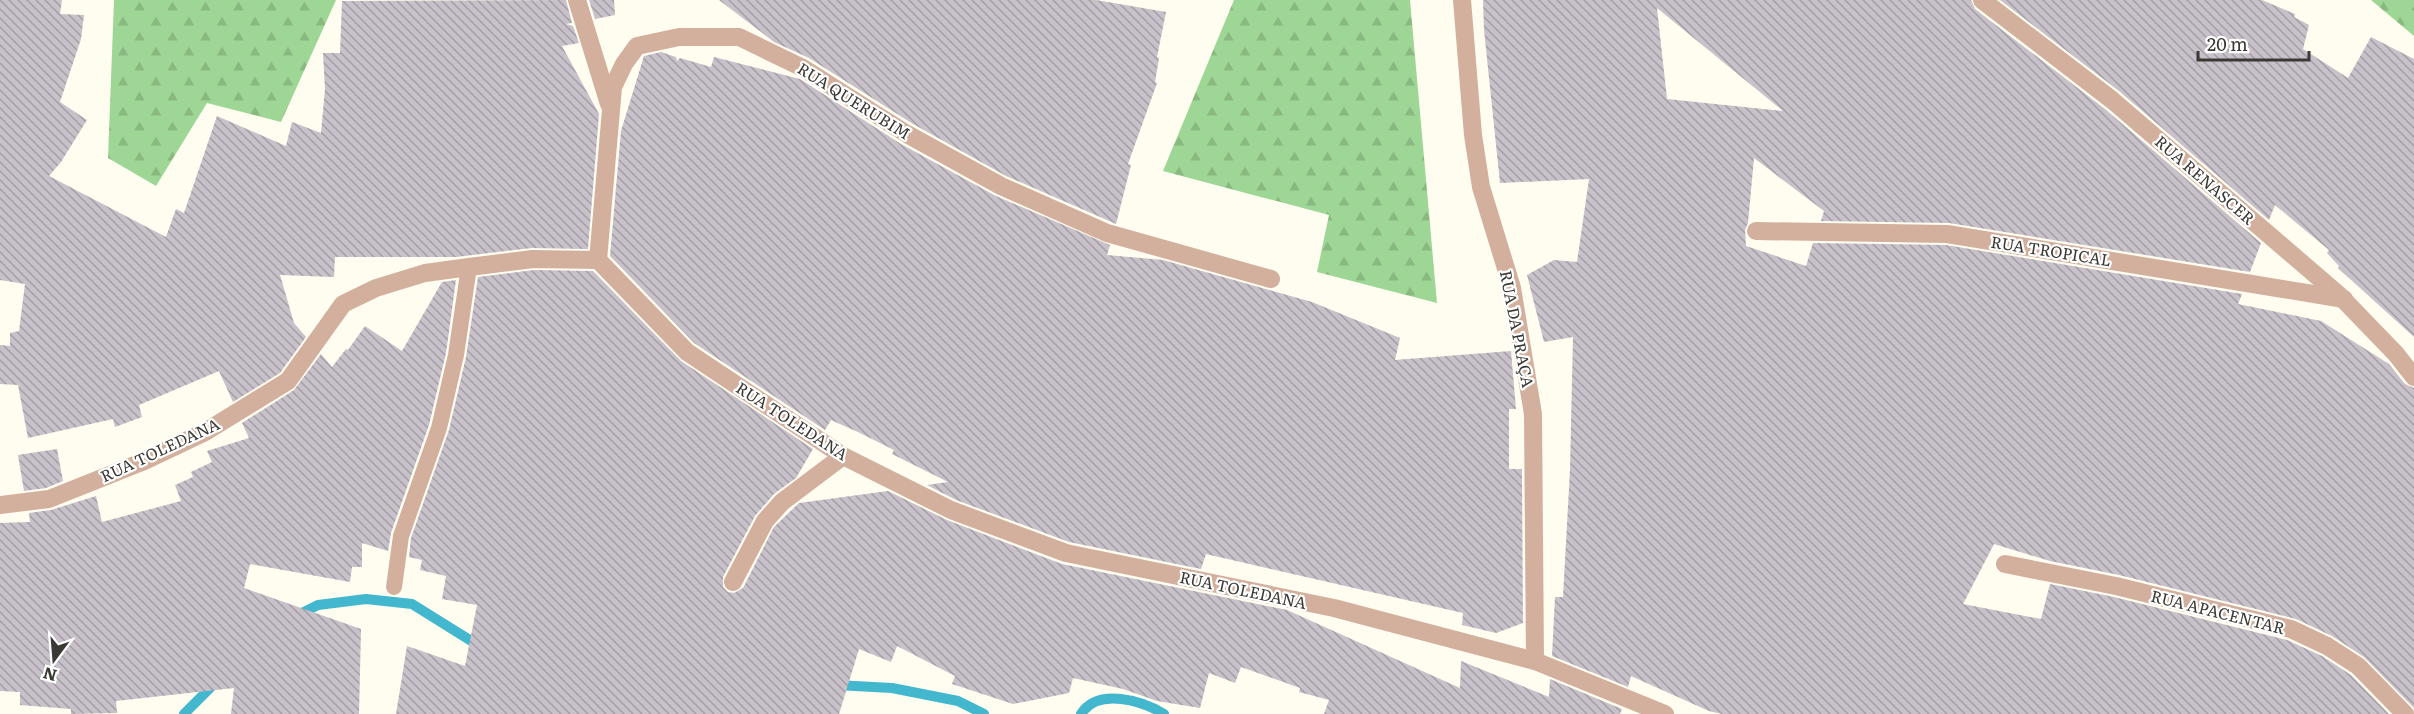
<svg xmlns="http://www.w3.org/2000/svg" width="2414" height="714" font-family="Literata,serif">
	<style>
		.forest { fill: url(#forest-firs) }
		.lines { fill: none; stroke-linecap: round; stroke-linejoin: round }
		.stream { stroke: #43b7cd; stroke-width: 10 }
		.building { fill: url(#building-back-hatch); fill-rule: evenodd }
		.lane { stroke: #d3b09e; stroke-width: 16 }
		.street { stroke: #d3b09e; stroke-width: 18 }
		.labels { text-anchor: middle; stroke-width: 4.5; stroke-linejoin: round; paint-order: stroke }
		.street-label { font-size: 16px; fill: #3a3934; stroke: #fff }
	</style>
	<defs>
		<pattern id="forest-firs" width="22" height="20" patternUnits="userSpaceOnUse" patternTransform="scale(1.5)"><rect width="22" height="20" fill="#9ed795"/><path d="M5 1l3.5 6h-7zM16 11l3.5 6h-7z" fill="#89b981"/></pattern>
		<pattern id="building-back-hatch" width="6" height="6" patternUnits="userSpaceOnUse" patternTransform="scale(1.5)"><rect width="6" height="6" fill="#c8c1ca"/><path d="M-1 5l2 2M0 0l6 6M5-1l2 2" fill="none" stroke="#a39ea5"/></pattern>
	</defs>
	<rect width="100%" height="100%" fill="#fffcf0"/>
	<g class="forest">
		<path d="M114 0H336L281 122 207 103 156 186 108 158Z"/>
		<path d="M1234 0H1410L1437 303 1317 272 1329 215 1163 171Z"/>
		<path d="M2371 0H2414V36Z"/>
	</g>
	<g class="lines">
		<g class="stream">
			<path d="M296 616 318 605 366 599 412 604 481 647"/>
			<path d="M836 685 892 688 958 701 984 714"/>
			<path d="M184 714 217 681"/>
			<path d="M1081 714C1098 687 1143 701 1164 714"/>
		</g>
	</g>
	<g class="building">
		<path d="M0 0H62L60 14 84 15 81 39 60 102 87 120 61 162 49 176 166 237 176 209 184 213 217 116 286 146 292 122 321 133 325 89 323 53H340L342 1 566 0 572 23 566 24 573 26 579 43 562 46 599 114 588 249 532 248 456 257H335L334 277 280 275 294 323 306 337 280 373 233 402 219 371 139 405 142 417 115 427 113 419 28 438 18 385 0 384V345L10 346V333L19 331 25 284 0 280Z"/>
		<path d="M589 0H614L615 15 595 19Z"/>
		<path d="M719 0H1096L1166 12 1157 57 1159 58 1155 82 1157 83 1128 164 1131 165 1116 224 1006 176 913 124 809 58 774 42Z"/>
		<path d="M1483 0H1971L1975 9 2105 109 2261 243 2250 272 1949 223 1821 221 1824 211 1754 158 1748 223 1745 230 1746 246 1806 266 1813 243 1946 245 2242 294 2238 304 2321 321 2389 364 2405 384 2414 388V708L2364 657 2332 636 2296 619 2119 575 2050 561 1994 544 1963 604 2041 619 2050 584 2114 597 2287 640 2322 656 2351 675 2389 714H1722L1709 711 1631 676 1628 687 1552 656 1555 597H1563L1570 470 1573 337 1544 342 1527 275 1554 260 1577 262 1589 179 1500 183 1484 30ZM1657 8 1783 111 1667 99Z"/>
		<path d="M2000 0H2262L2295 14 2294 17 2309 25 2303 49 2348 78 2371 37 2414 59V337L2338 268 2339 266 2327 253 2329 250 2275 205 2269 220 2119 91Z"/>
		<path d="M661 52 676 57 677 61 680 58 711 67 714 57 800 79 901 144 996 196 1110 245 1107 255 1163 260 1312 302 1400 338 1395 360 1511 351 1516 409H1509V469H1522V475L1523 623 1496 633 1462 625 1463 613 1206 554 1201 569 1069 542 956 500 927 485 948 482 892 454 894 450 860 433 831 420 825 430 694 343 610 256 621 131 644 56Z"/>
		<path d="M534 270 593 271 681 361 813 449 796 478 774 494 755 516 723 577V587L728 592 734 593 743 588 774 527 799 503 888 491 947 520 1062 564 1287 610 1460 688 1461 661 1549 697 1550 679 1622 709 1620 714H1324L1329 700 1299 692 1300 688 1241 667 1235 683 1209 673 1200 708 1157 701 1123 689 1073 678 1069 693 1013 704 952 684 955 676 897 646 891 662 859 649 839 714H396L407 646 465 666 477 605 442 599 446 576 420 570 422 560 409 557 411 538 449 430 466 357 478 277Z"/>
		<path d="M456 280 446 353 429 425 391 533 388 551 362 543V567H352L350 582 250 564 244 588 361 629 359 714H231L234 688 116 701 117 713 71 714V709L20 705V692L0 691V523L30 522 29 513 51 510 96 496 102 522 181 501 175 485 193 477 191 472 212 462 207 451 249 438 242 423 294 390 321 354 332 367 346 349 348 350 365 326 402 351 442 282Z"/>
		<path d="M57 449 63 481 46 488 24 491 18 455Z"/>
	</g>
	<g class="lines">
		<path class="lane" d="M394 587 401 536 439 428 456 355 469 267"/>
		<g class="street">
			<path d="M577 0 609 104"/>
			<path d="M1462 0 1473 135 1481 187 1512 288 1533 414 1535 661"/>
			<path d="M1982 0 2112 100 2339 295 2396 354 2414 377"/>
			<path d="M1756 231 1947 234 2344 299"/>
			<path d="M598 260 613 87 624 64 637 46 679 37H739L803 68 907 134 1001 186 1107 233 1271 279"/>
			<path d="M0 505 49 499 142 462 205 432 288 381 343 304 376 288 425 273 469 267 533 259 598 260 687 352 843 456 951 510 1066 553 1334 608 1535 661 1665 714"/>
			<path d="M2005 564 2116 586 2291 629 2327 646 2358 666 2405 714"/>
			<path d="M733 582 765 521 782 502 843 456"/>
		</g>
	</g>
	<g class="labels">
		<g class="street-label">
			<text transform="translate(854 101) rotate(32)" y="6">RUA QUERUBIM</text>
			<text transform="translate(2205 180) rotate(41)" y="6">RUA RENASCER</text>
			<text transform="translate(2051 251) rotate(9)" y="6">RUA TROPICAL</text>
			<text transform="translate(1517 329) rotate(79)" y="6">RUA DA PRAÇA</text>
			<text transform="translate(792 421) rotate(33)" y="6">RUA TOLEDANA</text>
			<text transform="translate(160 450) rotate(-25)" y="6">RUA TOLEDANA</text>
			<text transform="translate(1243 590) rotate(12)" y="6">RUA TOLEDANA</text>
			<text transform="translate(2218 612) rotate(14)" y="6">RUA APACENTAR</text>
		</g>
	</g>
	<g transform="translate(54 660) rotate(196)" stroke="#ffffff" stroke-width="4.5" paint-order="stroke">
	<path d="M0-4.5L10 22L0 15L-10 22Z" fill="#3a3934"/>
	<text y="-9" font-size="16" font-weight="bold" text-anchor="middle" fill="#3a3934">N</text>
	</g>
	<path d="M2198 51v9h111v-9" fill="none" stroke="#3a3934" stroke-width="3"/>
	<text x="2207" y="51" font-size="18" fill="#3a3934" stroke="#ffffff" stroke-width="4.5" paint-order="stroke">20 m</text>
</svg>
